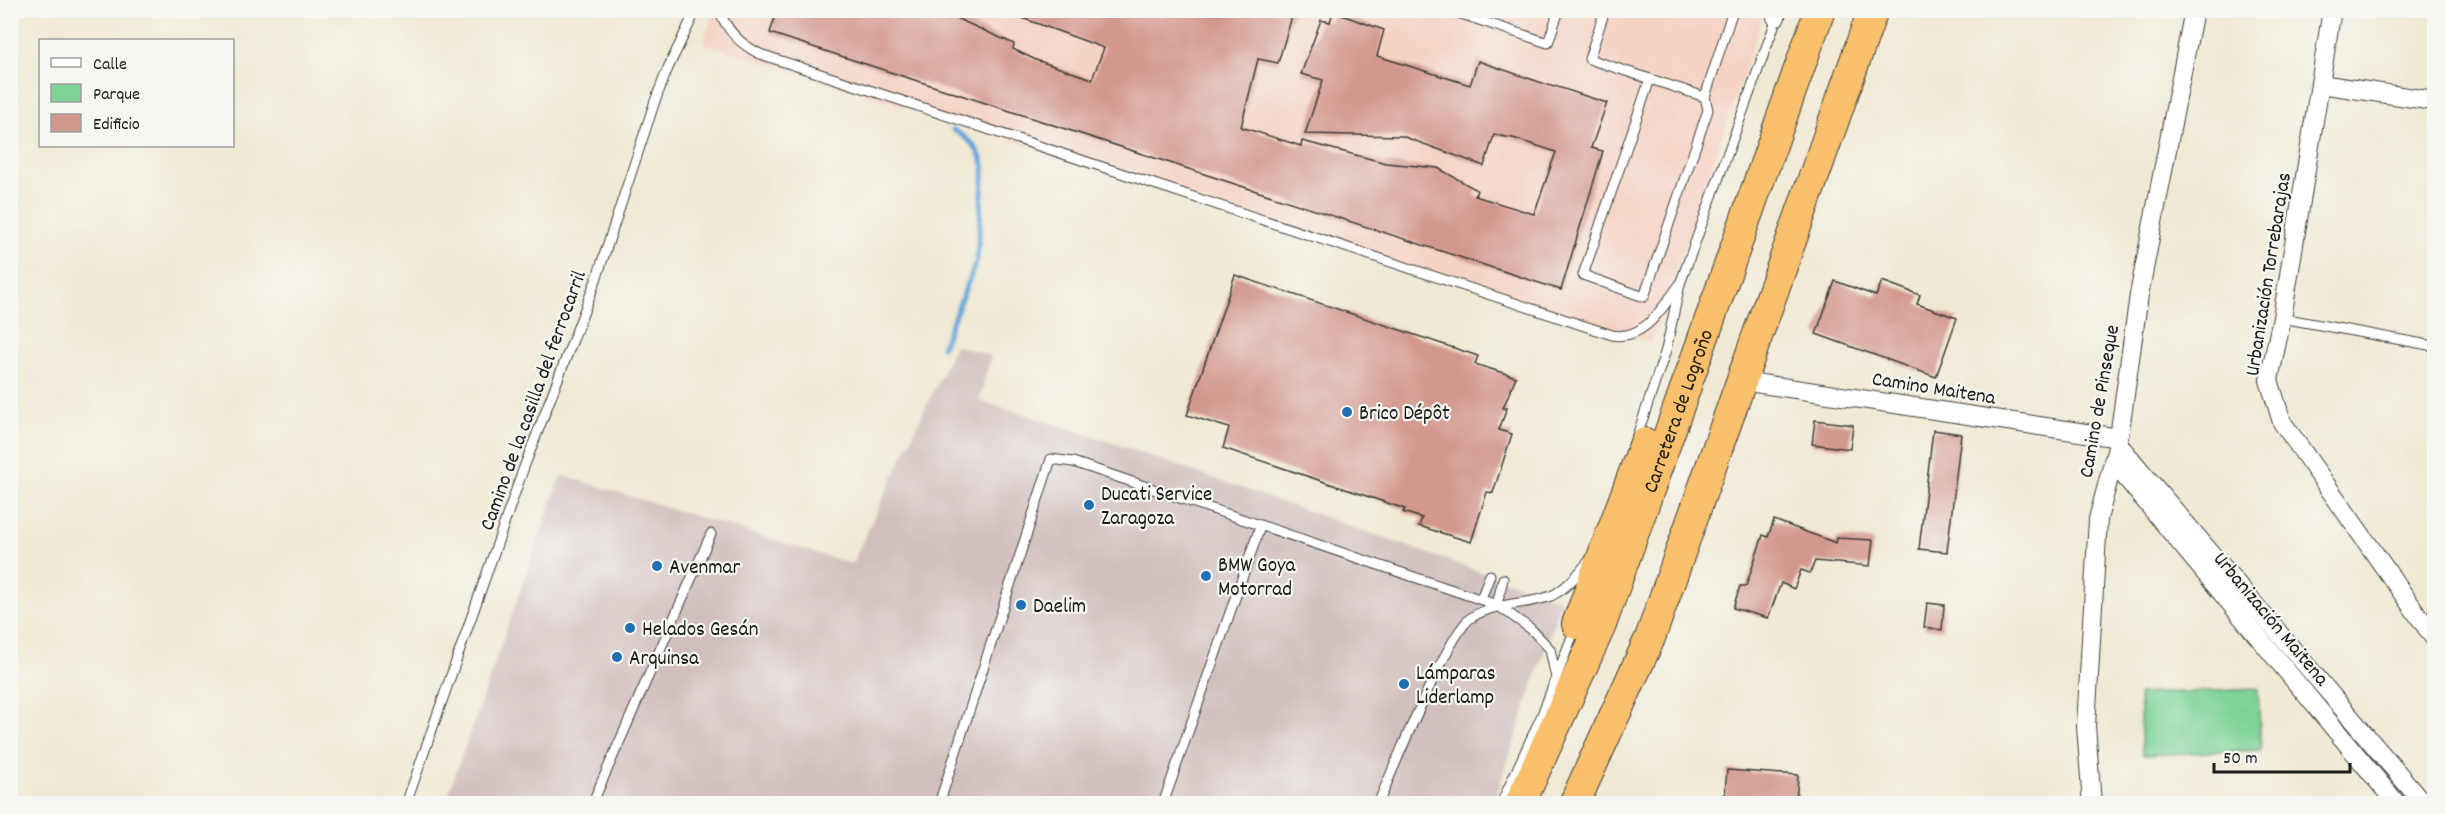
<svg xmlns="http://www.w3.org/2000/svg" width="2445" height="814" font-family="Dekko,sans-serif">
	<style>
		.built { fill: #f5d2c2 }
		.industrial { fill: #d1bfbd }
		.green { fill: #7dd397; stroke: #4c785a; stroke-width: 1.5 }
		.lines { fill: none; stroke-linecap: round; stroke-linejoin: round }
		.stream { stroke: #67a6d9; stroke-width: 5 }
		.building { fill: #d3988d }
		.service-casing { stroke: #3c3b37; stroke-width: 11 }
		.minor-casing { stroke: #3c3b37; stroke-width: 20 }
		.trunk-casing { stroke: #3c3b37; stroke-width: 32 }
		.service { stroke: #fff; stroke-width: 9 }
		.minor { stroke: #fff; stroke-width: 18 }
		.trunk { stroke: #f8bf6c; stroke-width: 30 }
		.poi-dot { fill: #1f6fb2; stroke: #f6f6f2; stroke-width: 2 }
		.labels { text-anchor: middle; stroke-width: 4.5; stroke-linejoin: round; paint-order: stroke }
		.street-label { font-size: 21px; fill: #1c1c1c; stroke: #f6f6f2 }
		.poi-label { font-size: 21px; fill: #1c1c1c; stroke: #f6f6f2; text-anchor: start }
	</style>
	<rect width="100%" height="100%" fill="#f6f6f2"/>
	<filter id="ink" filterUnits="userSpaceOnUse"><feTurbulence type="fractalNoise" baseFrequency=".0167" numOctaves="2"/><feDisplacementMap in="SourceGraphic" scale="12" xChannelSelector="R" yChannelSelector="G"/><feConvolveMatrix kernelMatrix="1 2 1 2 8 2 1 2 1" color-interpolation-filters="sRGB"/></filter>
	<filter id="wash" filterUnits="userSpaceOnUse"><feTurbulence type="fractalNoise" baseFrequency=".008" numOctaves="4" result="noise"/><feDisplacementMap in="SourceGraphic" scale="24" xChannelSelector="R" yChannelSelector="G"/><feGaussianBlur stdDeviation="1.35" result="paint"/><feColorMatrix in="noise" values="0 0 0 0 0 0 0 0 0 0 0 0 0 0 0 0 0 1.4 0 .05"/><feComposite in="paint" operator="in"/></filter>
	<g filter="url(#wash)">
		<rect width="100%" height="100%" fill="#f0e9d3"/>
		<path class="built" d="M714 10 1765 11 1651 343 703 43Z"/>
		<path class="industrial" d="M955 345 991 356 979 401 1087 434 1561 600 1494 803 445 804 561 475 852 564Z"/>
		<path class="green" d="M2258 689 2261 750 2142 755 2139 694Z"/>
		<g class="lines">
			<path class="stream" d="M942 347 977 260 984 167C979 148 970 139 953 130"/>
		</g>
		<g id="blocks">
			<g class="building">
				<path d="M777 10H917L928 15 947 14 1014 44 1013 49 1036 60 1092 79 1104 48 1006 12V10H1294L1278 63 1258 59 1241 127 1301 146 1302 141 1386 163 1438 168 1477 190 1475 196 1534 214 1556 152 1513 138 1494 135 1484 166 1402 136 1305 134 1323 80 1301 74 1321 20 1330 22 1333 12 1384 30 1377 56 1470 85 1478 61 1554 87 1555 86 1607 103 1591 148 1603 151 1561 290 770 33Z"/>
				<path d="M1235 275 1478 356 1475 364 1516 377 1503 408H1507L1499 430 1512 434 1493 493 1487 492 1471 542 1419 526 1422 518 1403 512 1405 509 1223 448 1229 428 1187 415Z"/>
				<path d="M1835 281 1876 296 1882 281 1920 295 1917 304 1957 318 1936 377 1816 334Z"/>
				<path d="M1815 420 1853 425 1850 449 1812 444Z"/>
				<path d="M1933 430 1961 434 1947 552 1919 549Z"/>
				<path d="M1774 520 1836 543 1837 538 1873 540 1870 566 1815 561 1810 573 1801 570 1794 589 1781 583 1768 618 1733 608 1740 586H1746L1763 535 1768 537Z"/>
				<path d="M1927 603 1944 605 1942 630 1924 628Z"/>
				<path d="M1727 770 1798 775 1796 804H1724Z"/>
			</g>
		</g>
	</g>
	<g filter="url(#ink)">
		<use href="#blocks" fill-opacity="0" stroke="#3c3b37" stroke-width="1.5"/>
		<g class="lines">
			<g class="service-casing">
				<g id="service">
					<path d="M719 10C727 31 740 44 760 54L1612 335C1645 341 1663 306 1680 284"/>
					<path d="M1449 10 1548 43 1559 10"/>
					<path d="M1605 10 1589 59 1705 97 1733 10"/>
					<path d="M1650 79 1583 275 1644 297 1708 110 1705 97"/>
					<path d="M2282 318 2434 346"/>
					<path d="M1636 439 1666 350 1680 284 1778 15"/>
					<path d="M1481 599 1490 575"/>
					<path d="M1497 605 1503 579"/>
					<path d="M406 804 523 470 596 280 655 101 668 68 696 10"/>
					<path d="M592 804 711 534"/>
					<path d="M939 804 1051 459 1073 462 1497 605 1531 629 1550 649 1556 678"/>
					<path d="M1163 804 1260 527"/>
					<path d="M1378 804C1392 772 1449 630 1472 617 1499 601 1524 606 1551 596 1565 590 1578 574 1588 562"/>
					<path d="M1501 804 1541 717 1576 626"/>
				</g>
			</g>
			<g class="minor-casing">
				<g id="minor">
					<path d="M2332 10 2282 318 2269 380 2282 422 2434 638"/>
					<path d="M1776 17 1777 10"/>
					<path d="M2320 84 2434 101"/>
					<path d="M1742 381 2119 438"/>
					<path d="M2118 444 2424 804"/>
					<path d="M2113 462 2397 804"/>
					<path d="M2092 804 2086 726 2098 519 2118 444 2139 295 2194 10"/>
				</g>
			</g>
			<g class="trunk-casing">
				<g id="trunk">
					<path d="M1577 624 1645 443"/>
					<path id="s1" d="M1520 804 1601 625 1820 10"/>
					<path d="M1574 804 1650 638 1873 10"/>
				</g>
			</g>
			<use href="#service" class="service"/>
			<use href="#minor" class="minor"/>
			<use href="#trunk" class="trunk"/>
		</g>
	</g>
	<g class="poi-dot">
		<circle cx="1347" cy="412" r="6"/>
		<circle cx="1089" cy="505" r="6"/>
		<circle cx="657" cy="566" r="6"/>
		<circle cx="1206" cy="576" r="6"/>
		<circle cx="1021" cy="605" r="6"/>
		<circle cx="630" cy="628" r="6"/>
		<circle cx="617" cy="657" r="6"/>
		<circle cx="1404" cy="684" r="6"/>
	</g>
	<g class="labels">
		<g class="street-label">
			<text transform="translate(2267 274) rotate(-81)" y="7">Urbanización Torrebarajas</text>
			<text transform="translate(1934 387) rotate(9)" y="7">Camino Maitena</text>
			<text transform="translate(532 400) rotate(-70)" y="7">Camino de la casilla del ferrocarril</text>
			<text transform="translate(2098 401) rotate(-80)" y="7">Camino de Pinseque</text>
			<text dy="7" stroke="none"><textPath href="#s1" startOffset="424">Carretera de Logroño</textPath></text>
			<text transform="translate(2272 618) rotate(50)" y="7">Urbanización Maitena</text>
		</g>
		<g class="poi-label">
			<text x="1359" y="419">Brico Dépôt</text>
			<text x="1101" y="500">Ducati Service<tspan x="1101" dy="24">Zaragoza</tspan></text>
			<text x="1218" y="571">BMW Goya<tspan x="1218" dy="24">Motorrad</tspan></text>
			<text x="669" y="573">Avenmar</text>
			<text x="1033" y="612">Daelim</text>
			<text x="642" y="635">Helados Gesán</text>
			<text x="629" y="664">Arquinsa</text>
			<text x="1416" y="679">Lámparas<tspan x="1416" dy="24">Liderlamp</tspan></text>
		</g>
	</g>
	<rect width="2445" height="814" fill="none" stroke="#f6f6f2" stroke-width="36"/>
	<rect x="39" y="39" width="195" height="108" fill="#f6f6f2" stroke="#9f9f9c" stroke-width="1.5"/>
	<rect x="51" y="58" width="30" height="9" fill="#ffffff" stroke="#9f9f9c" stroke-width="1.5"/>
	<text x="93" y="69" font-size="18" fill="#1c1c1c">Calle</text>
	<rect x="51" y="84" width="30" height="18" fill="#7dd397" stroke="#9f9f9c" stroke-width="1.5"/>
	<text x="93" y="99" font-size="18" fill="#1c1c1c">Parque</text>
	<rect x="51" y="114" width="30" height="18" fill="#d3988d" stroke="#9f9f9c" stroke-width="1.5"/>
	<text x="93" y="129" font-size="18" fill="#1c1c1c">Edificio</text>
	<path d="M2214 763v9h136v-9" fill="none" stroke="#1c1c1c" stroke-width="3"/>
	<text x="2223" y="763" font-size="18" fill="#1c1c1c" stroke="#f6f6f2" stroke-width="4.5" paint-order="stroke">50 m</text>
</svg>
